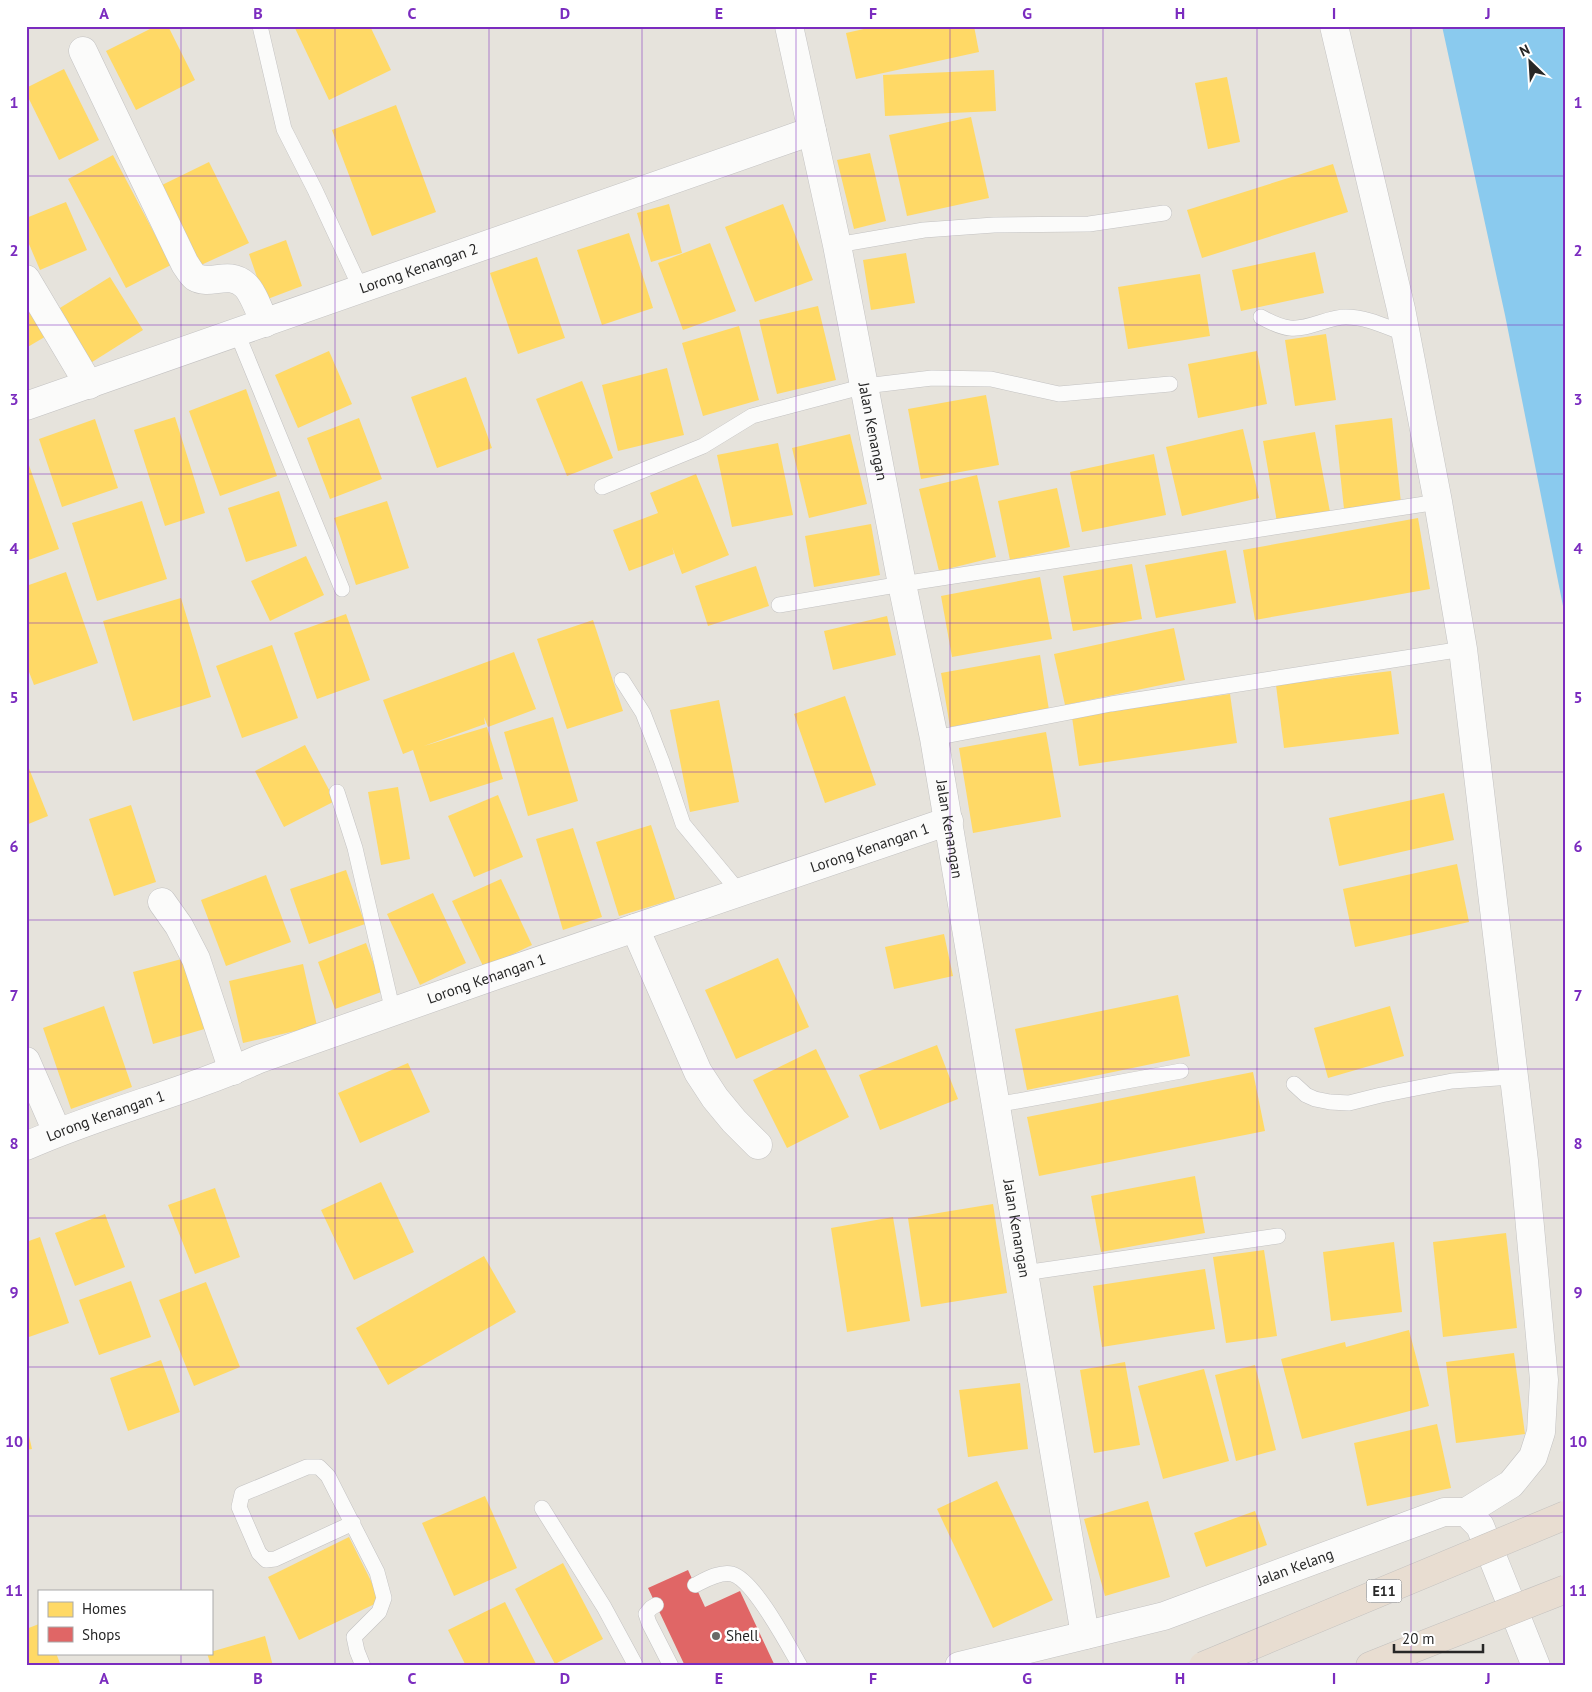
<svg xmlns="http://www.w3.org/2000/svg" width="1592" height="1692" font-family="'PT Sans',sans-serif">
	<style>
		.water { fill: #8acaee }
		.homes { fill: #ffd966 }
		.shops { fill: #e06666 }
		.lines { fill: none; stroke-linecap: round; stroke-linejoin: round }
		.service-casing { stroke: #c3c2c2; stroke-width: 16 }
		.minor-casing { stroke: #c3c2c2; stroke-width: 29 }
		.motorway-casing { stroke: #c3c1bf; stroke-width: 29 }
		.service { stroke: #fbfbfa; stroke-width: 15 }
		.minor { stroke: #fbfbfa; stroke-width: 28 }
		.motorway { stroke: #e8ddd1; stroke-width: 28 }
		.motorway-bridge-casing { stroke: #c3c1bf; stroke-width: 29; stroke-linecap: butt }
		.motorway-bridge { stroke: #e8ddd1; stroke-width: 28 }
		.grid { fill: none; stroke: #7b2cbf; stroke-width: 1; stroke-opacity: 0.55 }
		.poi-dot { fill: #6a6966; stroke: #fff; stroke-width: 2 }
		.labels { text-anchor: middle; stroke-width: 5; stroke-linejoin: round; paint-order: stroke }
		.shield { fill: #fff; stroke: #686868; stroke-width: 1 }
		.shield-label { font-size: 14px; font-weight: bold; fill: #272727 }
		.street-label { font-size: 15px; fill: #272727; stroke: #fff }
		.poi-label { font-size: 15px; fill: #272727; stroke: #fff; text-anchor: start }
		.neatline { fill: none; stroke: #7b2cbf; stroke-width: 2 }
		.grid-label { font-size: 16px; text-anchor: middle; font-weight: bold; fill: #7b2cbf }
	</style>
	<rect width="100%" height="100%" fill="#e6e3dc"/>
	<path class="water" d="M1442 26H1566V621L1505 315Z"/>
	<g class="homes">
		<path d="M156 26H168L195 80 136 110 106 51Z"/>
		<path d="M294 26H370L391 70 329 100Z"/>
		<path d="M877 26H974L979 52 856 79 846 33Z"/>
		<path d="M64 69 99 140 59 160 26 93V88Z"/>
		<path d="M994 70 996 111 885 116 883 75Z"/>
		<path d="M1227 77 1240 142 1208 149 1195 83Z"/>
		<path d="M396 105 436 212 372 236 332 130Z"/>
		<path d="M971 117 989 198 907 216 889 135Z"/>
		<path d="M870 153 886 221 854 229 837 160Z"/>
		<path d="M113 155 171 265 126 288 68 179Z"/>
		<path d="M209 162 249 243 201 265 162 185Z"/>
		<path d="M1333 164 1348 212 1202 258 1187 210Z"/>
		<path d="M66 202 87 250 40 270 26 237V218Z"/>
		<path d="M669 204 682 253 651 262 637 213Z"/>
		<path d="M783 204 813 280 755 302 725 227Z"/>
		<path d="M629 233 653 308 602 325 577 250Z"/>
		<path d="M286 240 302 286 265 300 249 254Z"/>
		<path d="M710 243 736 311 683 330 658 263Z"/>
		<path d="M1315 252 1324 293 1241 311 1232 270Z"/>
		<path d="M906 253 915 303 871 310 863 260Z"/>
		<path d="M537 257 565 338 518 354 490 273Z"/>
		<path d="M1200 274 1210 336 1128 349 1118 287Z"/>
		<path d="M110 277 143 330 89 364 55 311Z"/>
		<path d="M26 298 48 335 26 348Z"/>
		<path d="M818 306 836 380 777 394 759 320Z"/>
		<path d="M739 326 759 400 703 416 682 343Z"/>
		<path d="M1326 334 1336 400 1295 406 1285 340Z"/>
		<path d="M329 351 352 404 298 428 275 375Z"/>
		<path d="M1257 351 1267 404 1198 418 1188 364Z"/>
		<path d="M667 368 684 435 618 451 602 385Z"/>
		<path d="M466 377 492 448 437 468 411 397Z"/>
		<path d="M582 381 613 458 567 476 536 399Z"/>
		<path d="M246 389 277 476 220 496 189 411Z"/>
		<path d="M986 395 999 465 921 479 908 409Z"/>
		<path d="M175 417 205 513 165 526 134 430Z"/>
		<path d="M359 418 382 479 330 499 307 438Z"/>
		<path d="M1392 418 1401 503 1344 509 1335 425Z"/>
		<path d="M95 419 118 488 62 507 39 439Z"/>
		<path d="M1243 429 1259 498 1182 516 1166 447Z"/>
		<path d="M1315 432 1330 512 1277 522 1263 441Z"/>
		<path d="M850 434 867 504 809 518 792 448Z"/>
		<path d="M778 443 793 515 732 527 717 455Z"/>
		<path d="M1154 454 1166 515 1082 532 1070 472Z"/>
		<path d="M26 457 59 549 26 561Z"/>
		<path d="M696 474 729 555 682 574 672 547 674 554 629 571 613 530 658 513 650 493Z"/>
		<path d="M977 475 996 557 939 571 919 489Z"/>
		<path d="M1057 488 1070 547 1010 560 998 501Z"/>
		<path d="M279 491 297 546 246 562 228 508Z"/>
		<path d="M142 501 167 579 97 601 72 523Z"/>
		<path d="M387 501 409 568 356 585 334 518Z"/>
		<path d="M1418 518 1430 589 1255 620 1243 550Z"/>
		<path d="M871 524 880 575 814 587 805 536Z"/>
		<path d="M1226 550 1236 603 1156 618 1145 565Z"/>
		<path d="M306 556 324 595 270 621 251 581Z"/>
		<path d="M1132 564 1142 619 1073 631 1063 576Z"/>
		<path d="M756 566 769 606 708 626 695 586Z"/>
		<path d="M66 572 98 663 34 685 26 664V586Z"/>
		<path d="M1040 577 1052 639 952 657 941 596Z"/>
		<path d="M181 598 211 697 133 721 103 621Z"/>
		<path d="M346 614 370 680 317 699 294 633Z"/>
		<path d="M887 616 896 655 833 670 824 631Z"/>
		<path d="M593 620 623 711 567 729 537 639Z"/>
		<path d="M1174 628 1185 680 1065 705 1054 654Z"/>
		<path d="M272 645 298 718 242 738 216 666Z"/>
		<path d="M514 652 536 709 488 727 484 717 485 724 424 746 487 727 503 779 430 802 413 750 403 754 383 700Z"/>
		<path d="M1040 655 1049 710 950 727 941 673Z"/>
		<path d="M1391 671 1399 734 1284 748 1276 685Z"/>
		<path d="M1230 694 1237 743 1079 766 1072 717Z"/>
		<path d="M845 696 876 785 825 803 794 714Z"/>
		<path d="M719 700 739 802 690 812 670 710Z"/>
		<path d="M553 717 578 801 528 816 504 732Z"/>
		<path d="M1046 732 1061 817 973 833 959 748Z"/>
		<path d="M305 745 335 801 284 827 255 771Z"/>
		<path d="M26 761 48 816 26 825Z"/>
		<path d="M398 787 410 859 381 865 368 792Z"/>
		<path d="M1444 793 1454 840 1339 866 1329 818Z"/>
		<path d="M498 795 523 857 474 877 448 816Z"/>
		<path d="M131 805 156 882 114 896 89 819Z"/>
		<path d="M651 825 675 899 619 916 596 842Z"/>
		<path d="M573 828 602 917 563 930 536 839Z"/>
		<path d="M1457 864 1469 922 1355 947 1343 889Z"/>
		<path d="M346 870 365 924 309 944 290 889Z"/>
		<path d="M266 875 291 942 226 966 201 900Z"/>
		<path d="M501 879 532 945 484 968 452 901Z"/>
		<path d="M433 893 466 963 420 985 387 914Z"/>
		<path d="M944 934 953 976 894 989 885 947Z"/>
		<path d="M366 943 384 991 335 1009 318 962Z"/>
		<path d="M189 957 208 1028 153 1044 133 972Z"/>
		<path d="M778 958 809 1027 736 1059 705 990Z"/>
		<path d="M303 964 317 1026 243 1043 229 981Z"/>
		<path d="M1178 995 1190 1056 1027 1090 1015 1029Z"/>
		<path d="M104 1006 132 1087 71 1109 43 1028Z"/>
		<path d="M1390 1006 1404 1056 1328 1078 1314 1028Z"/>
		<path d="M937 1045 958 1099 880 1130 859 1075Z"/>
		<path d="M816 1049 849 1117 787 1148 753 1080Z"/>
		<path d="M408 1063 430 1112 360 1143 338 1093Z"/>
		<path d="M1253 1072 1265 1131 1039 1176 1027 1117Z"/>
		<path d="M1195 1176 1205 1233 1101 1252 1091 1196Z"/>
		<path d="M381 1182 414 1252 354 1280 321 1210Z"/>
		<path d="M215 1188 240 1257 195 1274 168 1205Z"/>
		<path d="M993 1204 1007 1293 921 1307 908 1218Z"/>
		<path d="M105 1214 125 1267 75 1286 55 1233Z"/>
		<path d="M893 1217 910 1321 847 1332 831 1228Z"/>
		<path d="M1506 1233 1517 1328 1443 1337 1433 1242Z"/>
		<path d="M40 1237 69 1323 26 1338V1242Z"/>
		<path d="M1394 1242 1402 1312 1331 1321 1323 1252Z"/>
		<path d="M1264 1250 1277 1336 1226 1343 1213 1257Z"/>
		<path d="M484 1256 516 1312 388 1385 356 1328Z"/>
		<path d="M1205 1269 1215 1329 1102 1347 1093 1286Z"/>
		<path d="M131 1281 151 1337 99 1355 79 1300Z"/>
		<path d="M206 1282 240 1367 194 1386 159 1300Z"/>
		<path d="M1409 1330 1429 1406 1302 1439 1281 1359 1345 1342 1346 1347Z"/>
		<path d="M1514 1353 1525 1434 1456 1443 1446 1362Z"/>
		<path d="M161 1360 180 1412 128 1431 110 1378Z"/>
		<path d="M1125 1362 1140 1445 1094 1453 1080 1370Z"/>
		<path d="M1255 1365 1276 1450 1236 1461 1215 1375Z"/>
		<path d="M1204 1369 1229 1461 1163 1479 1138 1386Z"/>
		<path d="M1020 1383 1028 1449 968 1457 959 1390Z"/>
		<path d="M26 1423 32 1449 26 1450Z"/>
		<path d="M1437 1424 1451 1488 1367 1506 1354 1443Z"/>
		<path d="M997 1481 1053 1600 993 1628 937 1509Z"/>
		<path d="M485 1496 517 1568 454 1596 422 1523Z"/>
		<path d="M1148 1501 1170 1577 1105 1596 1084 1519Z"/>
		<path d="M1255 1511 1267 1545 1206 1567 1194 1533Z"/>
		<path d="M349 1537 381 1601 299 1640 268 1577Z"/>
		<path d="M563 1563 603 1639 555 1664 515 1589Z"/>
		<path d="M505 1602 537 1666H466L448 1630Z"/>
		<path d="M39 1624V1653H56L61 1666H26V1629Z"/>
		<path d="M265 1636 273 1666H211L207 1653Z"/>
	</g>
	<path class="shops" d="M688 1570 705 1607 740 1591 775 1666H685L648 1588Z"/>
	<g class="lines">
		<g class="service-casing">
			<g id="service">
				<path d="M260 26 284 129 315 190 361 289"/>
				<path d="M837 245 924 230 994 225 1089 224 1164 213"/>
				<path d="M1261 317C1270 322 1280 327 1290 328 1309 330 1327 317 1346 317 1367 317 1386 327 1406 334"/>
				<path d="M237 333 342 589"/>
				<path d="M602 487 703 446 752 416 865 386 932 378 991 379 1059 394 1170 384"/>
				<path d="M779 605 902 584 1438 502"/>
				<path d="M622 680 643 713 662 762 683 824 740 893"/>
				<path d="M934 738 1111 704 1463 649"/>
				<path d="M337 792 355 848 393 1012"/>
				<path d="M1294 1084 1306 1095 1315 1099 1330 1102 1349 1103 1381 1095 1452 1081 1513 1077"/>
				<path d="M996 1105 1181 1071"/>
				<path d="M1024 1273 1278 1236"/>
				<path d="M542 1508 604 1607 636 1666"/>
				<path d="M353 1523 275 1559 266 1560 259 1553 239 1507 242 1494 307 1467H319L328 1476 377 1572 384 1598 379 1612 354 1637 357 1651 363 1666"/>
				<path d="M695 1585C705 1580 720 1571 732 1574 754 1580 788 1645 800 1666"/>
				<path d="M656 1605 651 1608 646 1614 649 1623 671 1666"/>
			</g>
		</g>
		<g class="minor-casing">
			<g id="minor">
				<path id="s1" d="M789 26 837 245 902 584 934 738 1085 1635"/>
				<path d="M1334 26 1401 309 1438 502 1463 649 1524 1161 1544 1380 1541 1432 1533 1457 1511 1484 1466 1512"/>
				<path d="M83 51 185 264C188 268 191 274 195 277 211 286 228 270 245 285 253 292 260 313 265 323"/>
				<path d="M26 279 89 385"/>
				<path id="s2" d="M26 406 812 131"/>
				<path d="M162 902 179 926 196 959 233 1071"/>
				<path d="M635 928 698 1072 715 1098 734 1121 758 1145"/>
				<path d="M26 1061 57 1132"/>
				<path id="s3" d="M26 1146C102 1112 184 1093 259 1059L488 978 949 821"/>
				<path id="s4" d="M959 1666 1164 1616 1444 1512H1466L1480 1526 1536 1666"/>
			</g>
		</g>
		<g class="motorway-casing">
			<path id="motorway" d="M1370 1666 1410 1650"/>
		</g>
		<use href="#service" class="service"/>
		<use href="#minor" class="minor"/>
		<use href="#motorway" class="motorway"/>
		<g class="motorway-bridge-casing">
			<g id="motorway-bridge">
				<path d="M1410 1650 1566 1589"/>
				<path d="M1203 1666 1566 1515"/>
			</g>
		</g>
		<use href="#motorway-bridge" class="motorway-bridge"/>
	</g>
	<path class="grid" d="M181 26V1591M335 26V1666M489 26V1666M642 26V1666M796 26V1666M950 26V1666M1103 26V1666M1257 26V1666M1411 26V1666M26 176H1566M26 325H1566M26 474H1566M26 623H1566M26 772H1566M26 920H1566M26 1069H1566M26 1218H1566M26 1367H1566M26 1516H1566M181 1653V1666"/>
	<circle class="poi-dot" cx="716" cy="1636" r="5"/>
	<g class="labels">
		<rect class="shield" x="1366.5" y="1579.5" width="35" height="23" rx="4"/>
		<g class="shield-label">
			<text x="1384" y="1596">E11</text>
		</g>
		<g class="street-label">
			<text dy="5" stroke="none"><textPath href="#s2" startOffset="416">Lorong Kenangan 2</textPath></text>
			<text dy="5" stroke="none"><textPath href="#s1" startOffset="414">Jalan Kenangan</textPath></text>
			<text dy="5" stroke="none"><textPath href="#s1" startOffset="819">Jalan Kenangan</textPath></text>
			<text dy="5" stroke="none"><textPath href="#s3" startOffset="895">Lorong Kenangan 1</textPath></text>
			<text dy="5" stroke="none"><textPath href="#s3" startOffset="490">Lorong Kenangan 1</textPath></text>
			<text dy="5" stroke="none"><textPath href="#s3" startOffset="85">Lorong Kenangan 1</textPath></text>
			<text dy="5" stroke="none"><textPath href="#s1" startOffset="1224">Jalan Kenangan</textPath></text>
			<text dy="5" stroke="none"><textPath href="#s4" startOffset="351">Jalan Kelang</textPath></text>
		</g>
		<g class="poi-label">
			<text x="726" y="1641">Shell</text>
		</g>
	</g>
	<rect width="1592" height="1692" fill="none" stroke="#ffffff" stroke-width="55"/>
	<rect x="38" y="1590" width="175" height="65" fill="#ffffff" stroke="#a9a9a9"/>
	<rect x="48" y="1602" width="25" height="15" fill="#ffd966" stroke="#a9a9a9"/>
	<text x="82" y="1614" font-size="15" fill="#272727">Homes</text>
	<rect x="48" y="1627" width="25" height="15" fill="#e06666" stroke="#a9a9a9"/>
	<text x="82" y="1640" font-size="15" fill="#272727">Shops</text>
	<g transform="translate(1530 62) rotate(335)" stroke="#ffffff" stroke-width="4" paint-order="stroke">
	<path d="M0-4L9 19L0 12L-9 19Z" fill="#272727"/>
	<text y="-8" font-size="14" font-weight="bold" text-anchor="middle" fill="#272727">N</text>
	</g>
	<path d="M1394 1644v8h89v-8" fill="none" stroke="#272727" stroke-width="2.5"/>
	<text x="1402" y="1644" font-size="15" fill="#272727" stroke="#ffffff" stroke-width="4" paint-order="stroke">20 m</text>
	<rect x="28" y="28" width="1536" height="1636" class="neatline"/>
	<g class="grid-label">
		<text x="104" y="19">A</text>
		<text x="258" y="19">B</text>
		<text x="412" y="19">C</text>
		<text x="565" y="19">D</text>
		<text x="719" y="19">E</text>
		<text x="873" y="19">F</text>
		<text x="1027" y="19">G</text>
		<text x="1180" y="19">H</text>
		<text x="1334" y="19">I</text>
		<text x="1488" y="19">J</text>
		<text x="14" y="108">1</text>
		<text x="1578" y="108">1</text>
		<text x="14" y="256">2</text>
		<text x="1578" y="256">2</text>
		<text x="14" y="405">3</text>
		<text x="1578" y="405">3</text>
		<text x="14" y="554">4</text>
		<text x="1578" y="554">4</text>
		<text x="14" y="703">5</text>
		<text x="1578" y="703">5</text>
		<text x="14" y="852">6</text>
		<text x="1578" y="852">6</text>
		<text x="14" y="1001">7</text>
		<text x="1578" y="1001">7</text>
		<text x="14" y="1149">8</text>
		<text x="1578" y="1149">8</text>
		<text x="14" y="1298">9</text>
		<text x="1578" y="1298">9</text>
		<text x="14" y="1447">10</text>
		<text x="1578" y="1447">10</text>
		<text x="14" y="1596">11</text>
		<text x="1578" y="1596">11</text>
		<text x="104" y="1684">A</text>
		<text x="258" y="1684">B</text>
		<text x="412" y="1684">C</text>
		<text x="565" y="1684">D</text>
		<text x="719" y="1684">E</text>
		<text x="873" y="1684">F</text>
		<text x="1027" y="1684">G</text>
		<text x="1180" y="1684">H</text>
		<text x="1334" y="1684">I</text>
		<text x="1488" y="1684">J</text>
	</g>
</svg>
